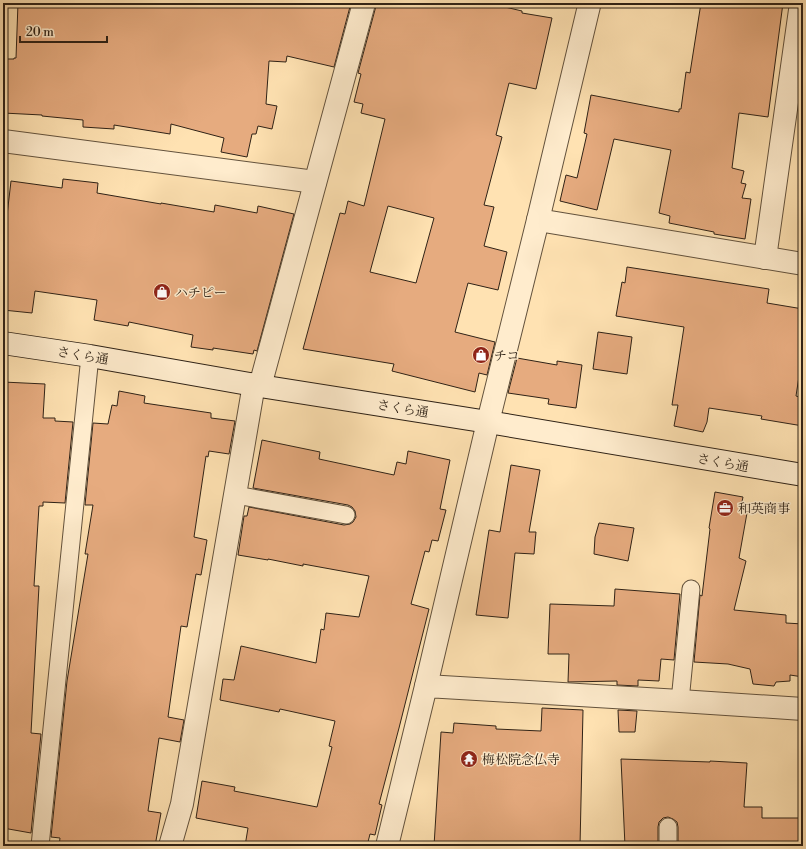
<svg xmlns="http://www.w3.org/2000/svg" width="806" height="849" font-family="'Libre Bodoni','Noto Serif JP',serif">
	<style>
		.building { fill: #e6ab7f; stroke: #2f2216; fill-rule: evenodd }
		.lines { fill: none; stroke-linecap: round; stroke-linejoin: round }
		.lane-casing { stroke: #63523d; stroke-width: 19 }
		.street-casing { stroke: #63523d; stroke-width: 24 }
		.secondary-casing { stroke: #2f2216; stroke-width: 24 }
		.lane { stroke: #ffeccd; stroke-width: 17 }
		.street { stroke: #ffeccd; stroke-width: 22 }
		.secondary { stroke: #ffeccd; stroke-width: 22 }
		.labels { text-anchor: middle; stroke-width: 3; stroke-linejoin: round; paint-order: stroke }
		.poi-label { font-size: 13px; fill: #2f2216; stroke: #ffeccd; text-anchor: start }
		.street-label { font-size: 13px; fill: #2f2216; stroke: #ffeccd }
	</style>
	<rect width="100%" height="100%" fill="#ffe2b2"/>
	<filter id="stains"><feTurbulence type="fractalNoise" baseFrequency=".005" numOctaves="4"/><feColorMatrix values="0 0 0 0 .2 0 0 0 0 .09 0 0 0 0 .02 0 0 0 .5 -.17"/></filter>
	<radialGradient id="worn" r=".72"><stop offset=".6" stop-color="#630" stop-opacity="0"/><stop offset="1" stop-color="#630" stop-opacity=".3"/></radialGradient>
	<g class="building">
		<path d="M18 3H351L334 67 287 56 286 62 269 61 266 104 277 106 272 129 258 126 256 134H252L247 157 221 152 224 138 171 124 170 134 114 125V129L83 127V120L42 116V115L3 113V59H14V58H16Z"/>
		<path d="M376 3H488L522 11V13L552 18 536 89 509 83 496 135 502 137 484 205 494 207 484 246 507 252 498 290 468 283 455 332 495 342 487 375 479 373 475 392 392 371 394 364 303 349 340 213 345 214 348 201 364 206 385 119 361 113 363 104 354 102 361 74 358 73 376 6ZM388 206 434 218 416 283 370 272Z"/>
		<path d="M701 3H783L768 117 739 113 732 168 744 171 741 183 746 184 742 198 751 199 745 239 714 234V232L669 223 670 216 659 213 671 150 614 139 597 210 560 201 566 175 577 178 587 134 584 133 591 95 679 112V109H681L686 72 690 73Z"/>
		<path d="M63 179 98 183 97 193 161 204V203L214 212 215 205 257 213 258 206 294 214 257 351 254 350 253 354 213 348V350L191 347 193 335 129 322 128 326 94 320 97 300 35 291 32 313 3 310 6 285H3V250L11 181 62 188Z"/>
		<path d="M627 267 769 289 767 303 803 309V350L796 396 803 398V426L761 419 762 416 709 408 707 422 703 432 674 426 678 405H672L684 327 616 316 622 282 625 283Z"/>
		<path d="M598 332 632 337 627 374 593 369Z"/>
		<path d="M517 358 557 365V361L582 365 576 408 548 404 549 399 508 393Z"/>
		<path d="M3 382 45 384 43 418H55V421L73 422 65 503 43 502V506H39L34 586H39L31 733 41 734 31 833 3 828V534L4 504H3Z"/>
		<path d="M119 391 145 396 144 403 211 413V418L235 421 229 454 209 451 208 457 206 456 194 537 207 540 201 575 196 574 187 627 181 626 168 717 184 720 180 742 159 738 148 811 161 813 155 846H59L60 838 51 837 67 681 88 554H85L93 505H85L93 423 108 424 112 405 117 406Z"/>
		<path d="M262 440 320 452 319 459 394 475 397 462 406 464 408 451 450 460 440 509 446 510 438 541 432 540 429 552 425 551 411 604 429 609 399 728 379 804 382 805 375 835 370 834 367 846H245L248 828 196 818 202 781 235 787 234 791 317 807 332 747 329 746 335 721 280 709 279 712 220 700 223 679 234 680 241 646 316 663 321 629 324 630 326 613 359 617 369 576 303 564V566L268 559V560L238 555 244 516H247L249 507 344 525 350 524 353 522 356 517 355 511 352 507 348 505 253 488Z"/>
		<path d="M511 465 540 470 529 532H536L534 554 515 553 508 618 476 615 489 530 500 532Z"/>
		<path d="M715 492 743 497 740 511 747 513 739 558 746 561 734 610 786 615V623L803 624V677L790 675V681L776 682 774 686 753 684 750 669 728 664 694 662 700 595 702 596 710 529 709 528Z"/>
		<path d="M599 523 634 528 628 561 594 554 595 537Z"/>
		<path d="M615 589 680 594 674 660 661 659 659 681 638 680V686L617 685V681L568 682 569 654H548L550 604 614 606Z"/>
		<path d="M542 708 583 710 580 846H531L530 845 434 846 441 732 453 733 454 723 496 726V729L541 731Z"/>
		<path d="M618 710 637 711 635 732H619Z"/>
		<path d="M621 759 710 762V761L747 763 744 807H762V818H803V846H678V827L677 822 673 819 668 817 663 818 659 822 658 827V846H625Z"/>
	</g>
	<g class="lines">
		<g class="lane-casing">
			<g id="lane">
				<path d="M236 495 346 515"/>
				<path d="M680 701 691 589"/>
				<path d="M668 827V846"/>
				<path d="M40 846 90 356"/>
			</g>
		</g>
		<g class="street-casing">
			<g id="street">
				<path d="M3 141 315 182"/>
				<path d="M538 220 803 264"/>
				<path d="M765 258 801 3"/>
				<path d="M260 386 364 3"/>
				<path d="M426 686 488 422 538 220 589 6"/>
				<path d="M170 846 182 804 254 384"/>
				<path d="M387 846 426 686 680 701 803 709"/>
			</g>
		</g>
		<g class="secondary-casing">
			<path id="secondary" d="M3 343 90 356 260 386 488 422 803 475"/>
		</g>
		<use href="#lane" class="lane"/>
		<use href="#street" class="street"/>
		<use href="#secondary" class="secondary"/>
	</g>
	<defs>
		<g id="shop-disc" transform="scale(0.9)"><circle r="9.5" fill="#8f2418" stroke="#ffeccd"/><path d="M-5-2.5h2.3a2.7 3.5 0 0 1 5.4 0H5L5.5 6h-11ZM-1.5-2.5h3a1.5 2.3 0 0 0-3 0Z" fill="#fff"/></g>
		<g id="office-disc" transform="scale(0.9)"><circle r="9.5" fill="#8f2418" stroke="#ffeccd"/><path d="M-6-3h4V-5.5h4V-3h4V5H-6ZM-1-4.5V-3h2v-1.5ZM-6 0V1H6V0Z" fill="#fff"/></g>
		<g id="temple-disc" transform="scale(0.9)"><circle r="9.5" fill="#8f2418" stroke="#ffeccd"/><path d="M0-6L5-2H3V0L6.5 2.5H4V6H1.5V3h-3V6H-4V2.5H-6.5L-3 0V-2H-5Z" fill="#fff"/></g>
	</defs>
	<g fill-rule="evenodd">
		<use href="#shop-disc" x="162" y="292"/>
		<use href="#shop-disc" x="481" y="355"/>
		<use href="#office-disc" x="725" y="508"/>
		<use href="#temple-disc" x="469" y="759"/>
	</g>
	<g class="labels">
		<g class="poi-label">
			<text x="175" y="297">ハチピー</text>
			<text x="494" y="360">チコ</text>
			<text x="738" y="513">和英商事</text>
			<text x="482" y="764">梅松院念仏寺</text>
		</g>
		<g class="street-label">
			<text transform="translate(83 355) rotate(9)" y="5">さくら通</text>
			<text transform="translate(403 408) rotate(9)" y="5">さくら通</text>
			<text transform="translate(723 462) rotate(10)" y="5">さくら通</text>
		</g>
	</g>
	<rect width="806" height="849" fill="none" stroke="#ffe2b2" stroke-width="16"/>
	<rect x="4" y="4" width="798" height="841" fill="none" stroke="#2f2216" stroke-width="2"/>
	<rect x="8" y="8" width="790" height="833" fill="none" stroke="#2f2216"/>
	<path d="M20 36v6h87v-6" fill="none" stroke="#2f2216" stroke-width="2"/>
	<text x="26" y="36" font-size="12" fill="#2f2216" stroke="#ffeccd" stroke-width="3" paint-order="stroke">20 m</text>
	<rect width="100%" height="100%" filter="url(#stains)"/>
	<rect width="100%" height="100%" fill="url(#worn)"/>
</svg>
